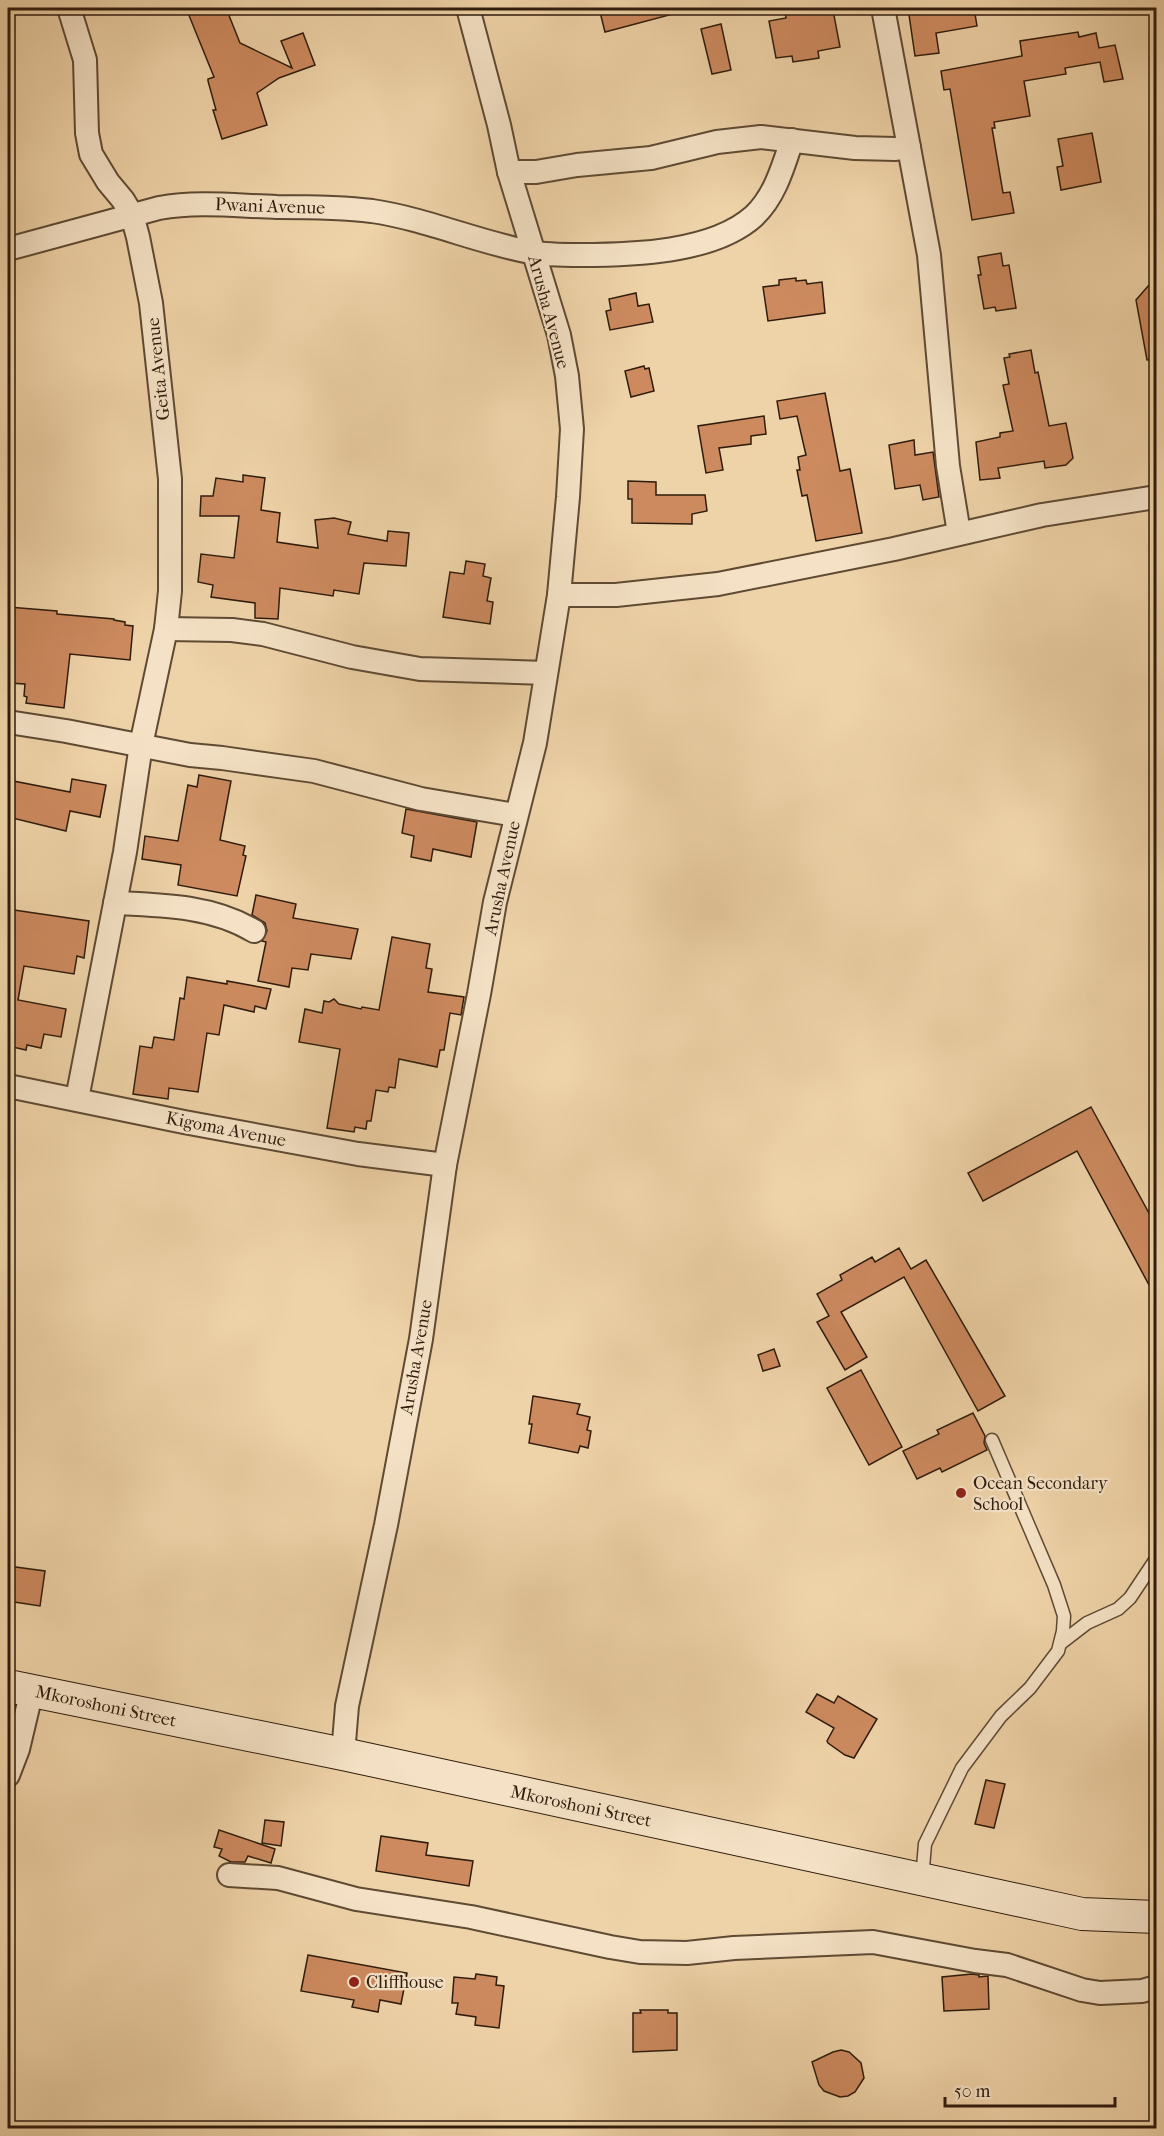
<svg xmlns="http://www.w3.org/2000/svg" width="1164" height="2136" font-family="'IM FELL French Canon',serif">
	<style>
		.building { fill: #cd8a5f; stroke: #2f1c0d; stroke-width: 1.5 }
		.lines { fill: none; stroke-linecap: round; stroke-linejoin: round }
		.lane-casing { stroke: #5f4a34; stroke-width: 15 }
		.street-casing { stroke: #5f4a34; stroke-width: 26 }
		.secondary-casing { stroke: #2f1c0d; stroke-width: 34 }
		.lane { stroke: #f5e2c6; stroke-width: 12 }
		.street { stroke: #f5e2c6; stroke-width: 22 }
		.secondary { stroke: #f5e2c6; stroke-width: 32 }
		.poi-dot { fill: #8f2418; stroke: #f5e2c6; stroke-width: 2 }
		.labels { text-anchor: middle; stroke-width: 4.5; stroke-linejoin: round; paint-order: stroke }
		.street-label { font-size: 18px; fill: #2f1c0d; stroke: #f5e2c6 }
		.poi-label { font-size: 18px; fill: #2f1c0d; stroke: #f5e2c6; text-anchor: start }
	</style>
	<rect width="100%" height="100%" fill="#efd3a8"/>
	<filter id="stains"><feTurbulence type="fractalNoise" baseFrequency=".00333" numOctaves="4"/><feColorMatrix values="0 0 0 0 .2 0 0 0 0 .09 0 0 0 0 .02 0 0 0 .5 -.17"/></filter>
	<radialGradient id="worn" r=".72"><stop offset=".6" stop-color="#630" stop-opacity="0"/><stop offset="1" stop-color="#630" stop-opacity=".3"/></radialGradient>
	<g class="building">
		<path d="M186 8H226L240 43 292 68 281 41 303 33 315 65 279 78 257 93 267 125 222 139 213 110H216L208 81V79L214 77Z"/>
		<path d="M617 8H673V14L605 32 600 12Z"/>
		<path d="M815 8 816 13 833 10 840 47 818 51 819 58 793 62 792 56 776 58 769 21 786 18 785 12Z"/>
		<path d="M908 8H974L977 26 936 33 939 53 915 56Z"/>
		<path d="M721 24 731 70 712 74 701 29Z"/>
		<path d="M1078 32 1079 37 1096 33 1099 48 1115 45 1123 79 1104 82 1100 62 1065 68 1066 74 1024 81 1030 116 994 122 995 128H992L1003 193 1010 192 1014 213 972 220 950 89 944 90 941 71 1022 56 1020 41Z"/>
		<path d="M1092 133 1101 182 1061 190 1057 167 1063 166 1058 139Z"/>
		<path d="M1001 253 1003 266 1009 265 1016 308 996 311 995 307 984 309 978 275H981L978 257Z"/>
		<path d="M1156 277V359L1147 360 1136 300Z"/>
		<path d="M796 278V281L806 280 807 284 822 282 825 313 768 321 763 287 779 285V280Z"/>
		<path d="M636 293 638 306 649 304 653 322 610 330 606 311 611 310 609 299Z"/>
		<path d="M1031 350 1035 373 1038 372 1049 426 1066 423 1073 458 1066 465 1045 468 1044 461 998 468 1000 478 980 480 976 442 1000 437V433L1013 431 1003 385 1009 384 1004 358 1010 357 1009 354Z"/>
		<path d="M644 366 645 369 649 368 654 391 631 397 625 371Z"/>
		<path d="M825 393 840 471 850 469 862 533 816 541 807 495 802 496 797 470H800L798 457 806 455 797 416 780 419 777 401Z"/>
		<path d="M764 416 766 434 751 436V444L719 448 723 470 706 473 698 426Z"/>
		<path d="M914 440 915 455 933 452 939 497 923 500 920 485 895 489 889 445Z"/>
		<path d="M243 475 265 478 261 510 280 513 277 542 318 548 315 520 334 518 351 522 348 534 387 541 388 531 409 533 406 566 364 563 359 594 334 590 333 596 280 588 278 619 255 618V603L211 597 213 585 198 582 201 554 234 558 239 516H200L201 496H213L216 478 243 482Z"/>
		<path d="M628 481 656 482V495H705L707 511 692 514V524L632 523V499H628Z"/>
		<path d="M466 561 485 564 483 576 491 578 487 601 493 602 490 624 443 617 450 572 464 574Z"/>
		<path d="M8 607 57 611V614L114 619V620L125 622V625L133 626 130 660 70 654 64 708 26 703 27 697 24 696 25 684 8 683Z"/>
		<path d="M199 775 231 781 220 840 245 846 243 855 246 856 237 896 178 885 181 865 142 859 145 836 178 841 188 785 197 787Z"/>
		<path d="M72 779 106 785 100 817 70 811 66 831 8 817V780L70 792Z"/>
		<path d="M406 809 477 822 471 857 433 849 431 861 411 857 414 836 402 833Z"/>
		<path d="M256 895 296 904 293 918 358 929 351 959 311 954 308 970 292 968 289 987 258 981 266 942 262 941 267 931 265 923 252 915Z"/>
		<path d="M14 910 89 921 84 958 77 956 74 974 24 966 18 1000 66 1009 61 1037 44 1034 41 1048 27 1045 26 1050 8 1046V1023L11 1004H8V952Z"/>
		<path d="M392 937 430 944 426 968 432 969 428 992 464 997 461 1015 450 1013 444 1050H440L437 1067 399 1059 395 1088 389 1087 388 1092 376 1090 371 1121H367L366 1129 355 1127 354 1132 327 1128 340 1049 299 1042 305 1009 322 1013 324 1001 329 1002 334 999 339 1004 361 1009 362 1007 379 1010Z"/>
		<path d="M187 977 227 984V981L271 989 266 1009 255 1006 254 1012 224 1005 219 1035 207 1033 198 1092 169 1088 168 1099 133 1094 140 1046 152 1048 154 1037 174 1040 180 998 184 999Z"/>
		<path d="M1091 1107 1156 1226V1298L1077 1151 983 1201 968 1173Z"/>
		<path d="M899 1248 911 1269 926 1260 1005 1396 978 1411 904 1277 841 1312 867 1357 845 1370 817 1322 829 1316 817 1294 842 1280 840 1275 872 1257 875 1262Z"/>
		<path d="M774 1349 780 1366 763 1371 758 1355Z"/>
		<path d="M861 1370 902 1447 869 1465 827 1388Z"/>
		<path d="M533 1396 580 1404 577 1414 590 1417 587 1430 591 1431 588 1448 580 1446 578 1453 529 1443 532 1424H529Z"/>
		<path d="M973 1413 985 1436 984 1443 987 1450 942 1472 940 1468 917 1479 903 1451 939 1434 937 1430Z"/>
		<path d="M8 1566 45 1571 40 1606 8 1601Z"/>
		<path d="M817 1694 834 1703 838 1696 877 1719 854 1758 845 1755 828 1743 827 1741 834 1728 806 1712Z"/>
		<path d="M986 1780 1005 1784 994 1828 975 1824Z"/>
		<path d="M265 1820 284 1822 281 1846 262 1843Z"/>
		<path d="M219 1830 275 1849 271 1863 248 1856 245 1862H231L219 1856 222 1849 214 1847Z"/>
		<path d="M381 1836 428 1843 426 1855 473 1861 469 1886 376 1871Z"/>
		<path d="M308 1955 407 1973 401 2004 380 2000 378 2012 352 2007 354 2000 301 1991Z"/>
		<path d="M476 1974 497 1977 496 1985 504 1986 499 2028 475 2025 476 2017 456 2014 458 2003H452L454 1977 475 1979Z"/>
		<path d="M972 1974 979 1975V1977L988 1976 989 2009 944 2011 942 1977Z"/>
		<path d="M640 2010H668V2013H677V2050L633 2052V2013H641Z"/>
		<path d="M841 2050 849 2052 861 2063 864 2078 855 2092 848 2096 840 2097 824 2091 819 2085 812 2062 833 2052Z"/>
	</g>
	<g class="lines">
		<g class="lane-casing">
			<g id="lane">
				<path d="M1061 1643 1087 1623 1118 1609 1130 1598 1156 1559"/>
				<path d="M922 1879 925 1844 962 1768 1001 1716 1030 1688 1058 1651 1063 1631 1064 1616 1054 1585 992 1440"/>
			</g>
		</g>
		<g class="street-casing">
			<g id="street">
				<path d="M69 8 85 60 87 133 91 154 108 182 123 200 132 215 138 237 151 303 170 479V591L166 629 141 745 125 852 77 1099"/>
				<path d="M883 8 929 255 948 466 959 533"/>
				<path d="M509 172H536L577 165 651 158 717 142 761 137 855 148 896 149 909 147"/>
				<path d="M8 249 159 208C199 201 237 206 277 207 308 207 340 207 372 211 426 219 477 242 530 252 546 255 564 255 580 255 632 255 713 253 754 216 775 196 783 167 792 140"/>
				<path d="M559 595H616L718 584 894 549 1042 515 1156 497"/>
				<path d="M166 629 232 630 263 634 352 657 420 669 546 673"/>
				<path d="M8 722 66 731 190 755 222 758 314 771 421 799 515 815"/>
				<path d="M115 903C163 905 213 906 254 931"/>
				<path d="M8 1086 184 1122 358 1154 445 1165"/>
				<path d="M343 1754 347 1706 386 1525 421 1339 445 1165 479 994 495 902 535 743 559 595 568 497 572 429 567 376 559 335 509 172 499 125 468 8"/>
				<path d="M8 1775 18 1749 32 1690"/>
				<path d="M229 1875 278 1878 356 1899 471 1917 610 1947 640 1952 687 1953 734 1948 873 1942 975 1961 1007 1965 1082 1990 1100 1993 1142 1991 1156 1987"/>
			</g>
		</g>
		<g class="secondary-casing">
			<path id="secondary" d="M8 1686 343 1754 1082 1914 1156 1917"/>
		</g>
		<use href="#lane" class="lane"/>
		<use href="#street" class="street"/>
		<use href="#secondary" class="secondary"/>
	</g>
	<g class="poi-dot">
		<circle cx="961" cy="1493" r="6"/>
		<circle cx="354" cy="1982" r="6"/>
	</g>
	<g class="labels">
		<g class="street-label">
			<text transform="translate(270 206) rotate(2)" y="6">Pwani Avenue</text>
			<text transform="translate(549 312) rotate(75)" y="6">Arusha Avenue</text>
			<text transform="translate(158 369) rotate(-96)" y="6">Geita Avenue</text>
			<text transform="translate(502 878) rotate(-78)" y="6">Arusha Avenue</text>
			<text transform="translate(226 1129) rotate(11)" y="6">Kigoma Avenue</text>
			<text transform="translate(416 1357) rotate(-80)" y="6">Arusha Avenue</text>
			<text transform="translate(106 1706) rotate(12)" y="6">Mkoroshoni Street</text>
			<text transform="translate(581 1806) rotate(12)" y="6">Mkoroshoni Street</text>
		</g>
		<g class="poi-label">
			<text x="973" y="1489">Ocean Secondary<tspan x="973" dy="21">School</tspan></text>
			<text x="366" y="1988">Cliffhouse</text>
		</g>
	</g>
	<rect width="1164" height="2136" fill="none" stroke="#efd3a8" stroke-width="30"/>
	<rect x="9" y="9" width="1146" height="2118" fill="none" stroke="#2f1c0d" stroke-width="3"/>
	<rect x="15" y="15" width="1134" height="2106" fill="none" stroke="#2f1c0d" stroke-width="1.5"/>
	<path d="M945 2097v9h170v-9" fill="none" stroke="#2f1c0d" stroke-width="3"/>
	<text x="954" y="2097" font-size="18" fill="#2f1c0d" stroke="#f5e2c6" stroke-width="4.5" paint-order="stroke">50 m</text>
	<rect width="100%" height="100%" filter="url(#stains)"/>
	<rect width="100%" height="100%" fill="url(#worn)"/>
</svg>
